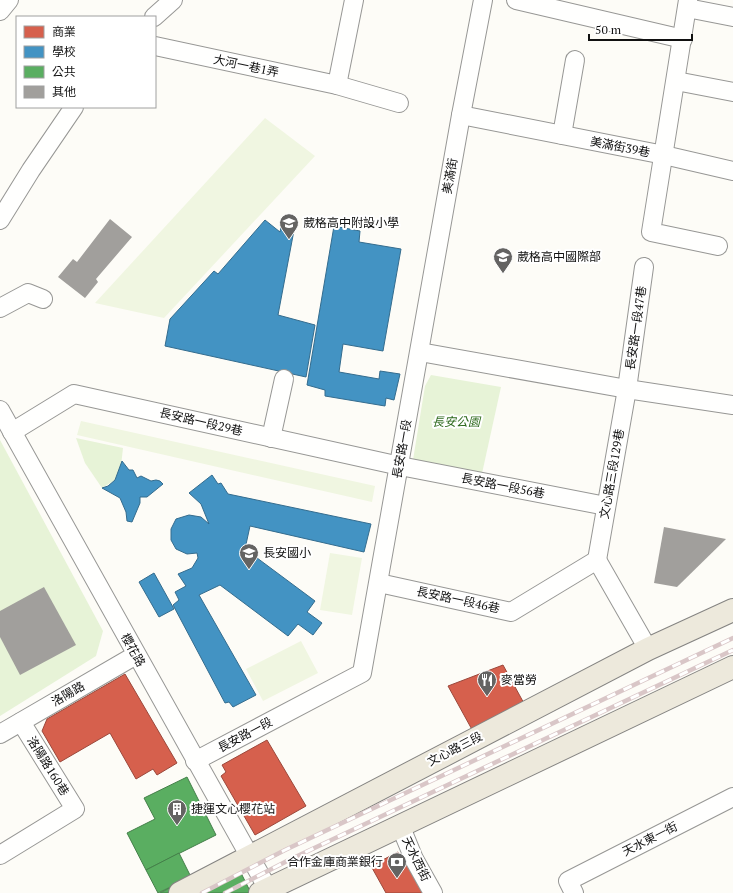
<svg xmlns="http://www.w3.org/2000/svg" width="733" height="893" font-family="'PT Serif','Noto Sans TC',serif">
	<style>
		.green { fill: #e7f3d7 }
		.pitch { fill: #f0f6e1 }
		.shops { fill: #d6604d; stroke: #9b483b }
		.schools { fill: #4393c3; stroke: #346c8e }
		.public { fill: #5aae61; stroke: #447f49 }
		.building { fill: #a19f9c }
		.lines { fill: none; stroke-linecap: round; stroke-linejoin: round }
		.minor-casing { stroke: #979795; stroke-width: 20 }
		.major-casing { stroke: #858482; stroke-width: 24 }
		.minor { stroke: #fffffe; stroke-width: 18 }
		.major { stroke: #ede9dc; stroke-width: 22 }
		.rail-casing { stroke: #d9c6c7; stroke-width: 4.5 }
		.rail { stroke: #fff; stroke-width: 3; stroke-dasharray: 9; stroke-linecap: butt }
		.labels { text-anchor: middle; stroke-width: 4; stroke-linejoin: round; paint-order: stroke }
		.street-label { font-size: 12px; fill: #111; stroke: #fff }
		.poi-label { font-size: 12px; fill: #111; stroke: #fff; text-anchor: start }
		.park-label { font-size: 12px; font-style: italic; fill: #2f6b1f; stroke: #fff }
	</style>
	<rect width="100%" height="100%" fill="#fdfcf7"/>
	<g class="green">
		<path d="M431 375 501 387 481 478 413 460 425 386Z"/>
		<path d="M76 438 123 448 121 466 115 480 102 488 85 463Z"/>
		<path d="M0 440 103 631 96 656 0 716Z"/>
	</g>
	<g class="pitch">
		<path d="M265 118 315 156 164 318 95 303Z"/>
		<path d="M81 421 375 486 372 502 77 435Z"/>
		<path d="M330 553 362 558 352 615 320 610Z"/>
		<path d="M301 641 318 673 263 701 246 669Z"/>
	</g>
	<g class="shops">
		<path d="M503 665 526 707 475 735 448 686Z"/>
		<path d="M125 674 177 763 157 775 153 769 136 779 110 733 60 762 42 731 47 719Z"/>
		<path d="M267 740 306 806 255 835 221 776 226 772 222 765Z"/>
		<path d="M398 852 400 857 403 855 423 893H386L371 866Z"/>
	</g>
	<g class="schools">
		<path d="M265 220 280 232 282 222 295 225 278 315 315 325 306 377 165 346 170 319 214 271 218 274Z"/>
		<path d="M334 226 360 231 359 242 401 249 383 351 343 344 339 372 379 379 380 371 400 374 394 400 386 398 385 406 325 396V390L307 385Z"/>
		<path d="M122 461 129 470H133L137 478 141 476 151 481 156 480 160 481 163 484 147 497H140V503L132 522 127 521 126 512 120 498 102 488 108 486 115 480Z"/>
		<path d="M212 475 218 484 221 483 228 494 371 524 364 552 250 526 245 549 315 601 307 612 322 623 313 635 298 624 288 636 220 585 199 595 256 695 233 707 229 702 225 703 173 605 179 600 175 592 186 586 178 574 192 568 198 558 197 553 187 554 176 549 171 540V529L176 519 189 515 201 517 209 524 201 504 189 493Z"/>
		<path d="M154 573 174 609 159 617 139 582Z"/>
	</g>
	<g class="public">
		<path d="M187 777 216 835 146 870 127 833 155 819 144 798Z"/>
		<path d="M179 853 191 877 158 893 146 870Z"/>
		<path d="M233 857 251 893H160L191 877Z"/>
	</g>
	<g class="building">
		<path d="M110 219 132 237 96 279 98 282 85 298 58 277 73 259 77 262Z"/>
		<path d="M664 527 726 539 677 587 654 583Z"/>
		<path d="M44 587 76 645 20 675 0 637V611Z"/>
	</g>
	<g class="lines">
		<g class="minor-casing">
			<g id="minor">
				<path d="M516 0 683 39"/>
				<path d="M688 0 651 232 718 246"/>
				<path d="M687 8 733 17"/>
				<path d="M0 11 9 0"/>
				<path d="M154 17 173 0"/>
				<path d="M155 46 337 85 354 0"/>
				<path d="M676 81 733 92"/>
				<path d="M337 85 399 103"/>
				<path d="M461 115 664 155 733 171"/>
				<path d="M562 135 575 60"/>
				<path d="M0 220 31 170 74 107"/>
				<path d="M0 308 28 293 43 299"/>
				<path d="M420 352 627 389 733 405"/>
				<path d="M0 410 268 889"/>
				<path d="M12 432 74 394 400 466 606 506"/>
				<path d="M271 438 284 379"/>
				<path d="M597 560 627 389 644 267"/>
				<path d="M597 560 648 649"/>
				<path d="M379 583 511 612 597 560"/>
				<path d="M0 734 136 655"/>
				<path d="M195 761 362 673 461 115 483 0"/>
				<path d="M400 825 414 859 433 893"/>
				<path d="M0 855 75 809 21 722"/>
				<path d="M574 893 568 881 733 797"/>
			</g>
		</g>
		<g class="major-casing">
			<g id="major">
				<path d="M180 893 648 649 733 610"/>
				<path d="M260 893 733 667"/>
			</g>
		</g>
		<use href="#minor" class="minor"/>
		<use href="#major" class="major"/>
		<g class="rail-casing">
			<g id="rail">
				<path d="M202 893 285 850 733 638"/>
				<path d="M225 893 289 860 733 650"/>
			</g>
		</g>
		<use href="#rail" class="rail"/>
	</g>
	<defs>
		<g id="school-pin" transform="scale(1)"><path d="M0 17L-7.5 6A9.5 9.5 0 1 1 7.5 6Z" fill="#646362" stroke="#fff"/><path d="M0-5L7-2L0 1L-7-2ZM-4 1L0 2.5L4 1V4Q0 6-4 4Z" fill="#fff"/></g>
		<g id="restaurant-pin" transform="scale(1)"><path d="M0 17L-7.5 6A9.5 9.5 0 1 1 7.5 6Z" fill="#646362" stroke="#fff"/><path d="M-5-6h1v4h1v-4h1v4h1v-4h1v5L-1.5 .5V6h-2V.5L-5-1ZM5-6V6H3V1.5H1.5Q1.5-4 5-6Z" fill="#fff"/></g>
		<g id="building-pin" transform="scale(1)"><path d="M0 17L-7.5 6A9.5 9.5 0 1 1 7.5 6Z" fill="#646362" stroke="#fff"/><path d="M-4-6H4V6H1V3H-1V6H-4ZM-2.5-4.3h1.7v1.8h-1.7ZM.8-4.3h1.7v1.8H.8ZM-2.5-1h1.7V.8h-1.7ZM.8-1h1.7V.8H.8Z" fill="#fff"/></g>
		<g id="bank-pin" transform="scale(1)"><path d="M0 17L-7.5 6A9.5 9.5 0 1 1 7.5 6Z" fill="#646362" stroke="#fff"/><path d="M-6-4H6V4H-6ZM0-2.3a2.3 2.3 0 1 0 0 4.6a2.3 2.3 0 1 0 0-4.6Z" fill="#fff"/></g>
	</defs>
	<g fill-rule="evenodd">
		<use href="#school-pin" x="289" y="223"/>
		<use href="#school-pin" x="503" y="257"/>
		<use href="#school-pin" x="249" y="553"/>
		<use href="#restaurant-pin" x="487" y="680"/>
		<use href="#building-pin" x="177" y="809"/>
		<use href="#bank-pin" x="397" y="862"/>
	</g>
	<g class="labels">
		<g class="street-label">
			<text transform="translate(246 66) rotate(12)" y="4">大河一巷1弄</text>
			<text transform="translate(620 147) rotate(11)" y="4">美滿街39巷</text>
			<text transform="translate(450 176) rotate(-80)" y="4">美滿街</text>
			<text transform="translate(636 328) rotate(-82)" y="4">長安路一段47巷</text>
			<text transform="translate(201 422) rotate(13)" y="4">長安路一段29巷</text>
			<text transform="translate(402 449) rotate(-80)" y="4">長安路一段</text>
			<text transform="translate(612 474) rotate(-80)" y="4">文心路三段129巷</text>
			<text transform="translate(503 486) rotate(11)" y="4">長安路一段56巷</text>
			<text transform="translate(458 600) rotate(12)" y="4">長安路一段46巷</text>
			<text transform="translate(133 650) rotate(61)" y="4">櫻花路</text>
			<text transform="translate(68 694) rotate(-30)" y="4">洛陽路</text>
			<text transform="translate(245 735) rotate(-28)" y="4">長安路一段</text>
			<text transform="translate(455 749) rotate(-27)" y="4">文心路三段</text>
			<text transform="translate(48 766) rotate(58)" y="4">洛陽路160巷</text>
			<text transform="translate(650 839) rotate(-27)" y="4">天水東一街</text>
			<text transform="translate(416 859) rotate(64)" y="4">天水西街</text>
		</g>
		<g class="poi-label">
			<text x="303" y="227">葳格高中附設小學</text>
			<text x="517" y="261">葳格高中國際部</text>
			<text x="263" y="557">長安國小</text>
			<text x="501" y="684">麥當勞</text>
			<text x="191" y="813">捷運文心櫻花站</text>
			<text x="383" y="866" text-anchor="end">合作金庫商業銀行</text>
		</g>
		<g class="park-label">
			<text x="456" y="426">長安公園</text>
		</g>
	</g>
	<rect x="16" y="16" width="140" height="92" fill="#ffffff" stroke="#a0a0a0"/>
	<rect x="24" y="26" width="20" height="12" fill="#d6604d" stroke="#a0a0a0"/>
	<text x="52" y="36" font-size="12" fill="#111111">商業</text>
	<rect x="24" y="46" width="20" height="12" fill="#4393c3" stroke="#a0a0a0"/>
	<text x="52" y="56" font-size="12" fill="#111111">學校</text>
	<rect x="24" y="66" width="20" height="12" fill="#5aae61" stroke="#a0a0a0"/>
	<text x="52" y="76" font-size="12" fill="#111111">公共</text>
	<rect x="24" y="86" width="20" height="12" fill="#a19f9c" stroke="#a0a0a0"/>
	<text x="52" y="96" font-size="12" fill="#111111">其他</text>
	<path d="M589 34v6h103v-6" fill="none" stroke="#111111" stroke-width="2"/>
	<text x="595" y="34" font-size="12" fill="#111111" stroke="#ffffff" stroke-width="3" paint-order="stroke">50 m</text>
</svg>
